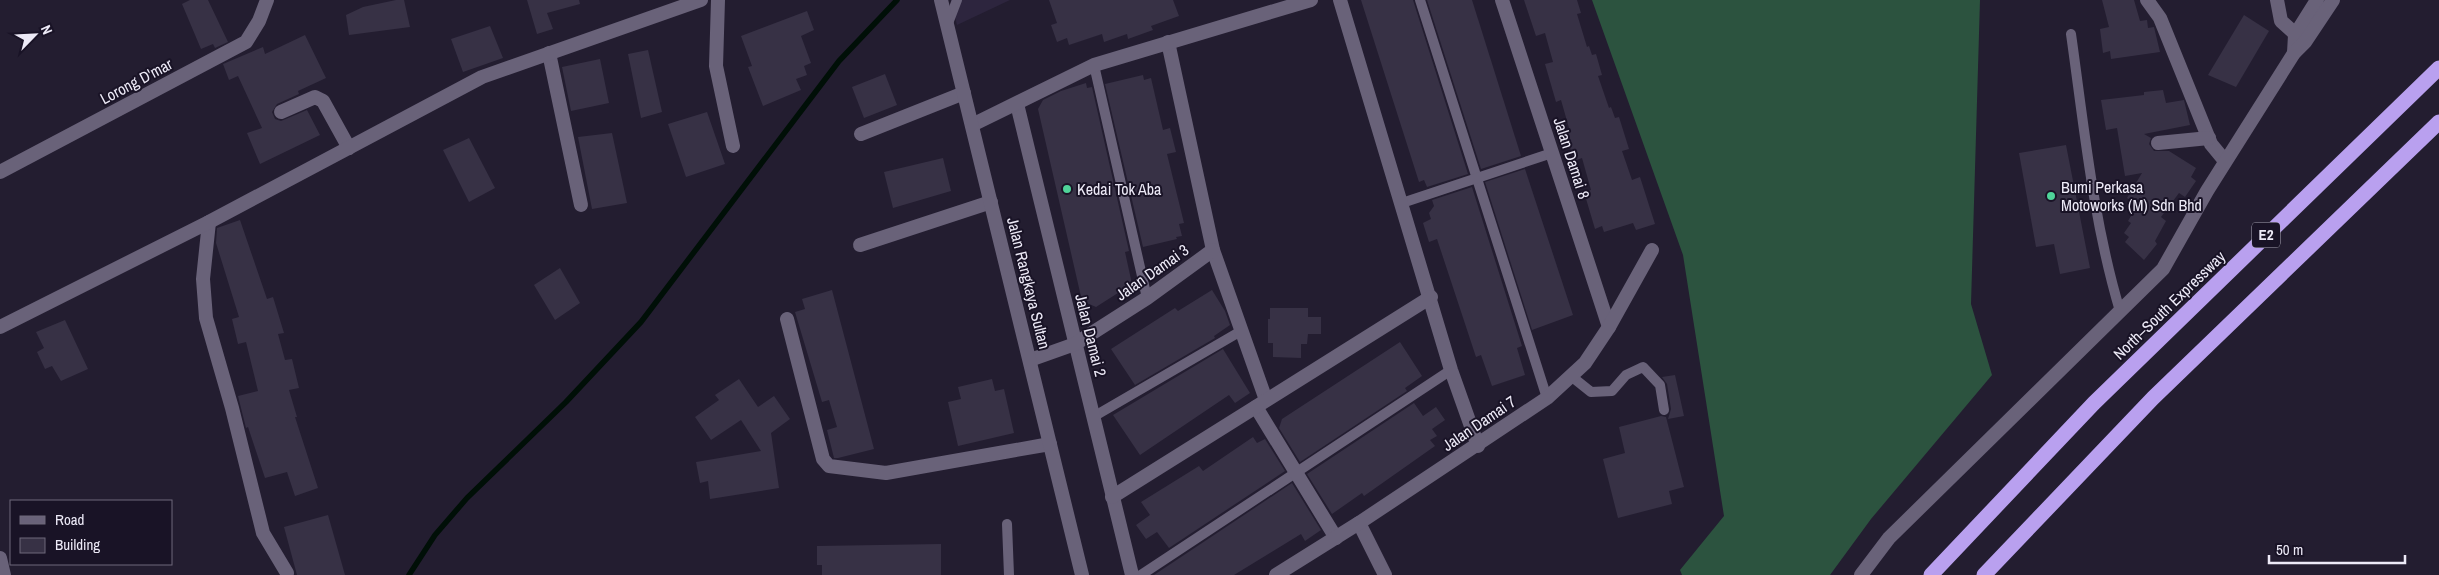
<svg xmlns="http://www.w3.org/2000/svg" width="2439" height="575" font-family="'Archivo Narrow',sans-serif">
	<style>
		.built { fill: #2d253e }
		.forest { fill: #2c533f }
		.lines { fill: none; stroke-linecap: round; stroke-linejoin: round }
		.stream { stroke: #000f07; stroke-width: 5.5 }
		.building { fill: #373145 }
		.service { stroke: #696279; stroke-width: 10 }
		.minor { stroke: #696279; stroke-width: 14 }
		.tertiary { stroke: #696279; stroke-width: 14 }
		.motorway { stroke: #b9a0ef; stroke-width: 15 }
		.poi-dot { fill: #4fd399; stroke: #191326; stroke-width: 2 }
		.labels { text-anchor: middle; stroke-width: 4; stroke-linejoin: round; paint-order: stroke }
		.shield { fill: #191326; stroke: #adaab8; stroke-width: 1 }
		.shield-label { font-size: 15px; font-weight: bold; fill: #edeaf7 }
		.street-label { font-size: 16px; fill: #edeaf7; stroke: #191326 }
		.poi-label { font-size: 16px; fill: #edeaf7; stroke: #191326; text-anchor: start }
	</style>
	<rect width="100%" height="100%" fill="#231d30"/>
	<path class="built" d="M951 0H1010L957 25Z"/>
	<path class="forest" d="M1592 0H1980L1971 304 1992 375 1871 519 1830 575H1682L1680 570 1724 516 1683 255Z"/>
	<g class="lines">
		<path class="stream" d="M409 575 435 535 467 498 566 402 641 322 839 61 897 0"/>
	</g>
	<g class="building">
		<path d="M190 0H208L228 42 215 48 213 44 201 49 182 4Z"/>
		<path d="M396 0H404L410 27 349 35 346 15 363 7Z"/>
		<path d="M527 0H579L580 4 547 13 553 29 537 34Z"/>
		<path d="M1049 0H1173L1179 16 1151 26 1153 30 1128 39 1127 34 1104 42 1102 34 1069 45 1067 38 1057 42 1051 25 1057 23Z"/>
		<path d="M1361 0H1413L1468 174 1427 187 1424 180 1419 182Z"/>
		<path d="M1427 0H1472L1521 156 1481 169Z"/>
		<path d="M1524 0H1577L1581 13 1577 14 1587 47 1589 46 1592 55 1596 54 1602 75 1598 76 1609 108 1611 107 1615 118 1619 117 1629 149 1622 151 1632 180 1640 177 1655 224 1636 230 1633 223 1604 232 1602 226 1595 229 1584 192 1591 190 1582 158 1574 161 1569 144 1560 147 1556 132 1569 128 1561 100 1556 102 1545 64 1553 62 1545 33 1536 36Z"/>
		<path d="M2102 0H2134L2140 21 2147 20 2148 28 2154 27 2160 52 2111 59 2110 51 2103 53 2100 29 2109 27Z"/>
		<path d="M807 11 814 30 801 36 811 63 804 66 807 75 796 79 801 90 763 106 748 67 752 66 741 36Z"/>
		<path d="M2244 15 2269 31 2236 87 2208 75Z"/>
		<path d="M490 26 503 58 463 72 451 39Z"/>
		<path d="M305 35 326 78 298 91 299 94 277 104 272 112 275 119 281 121 307 110 320 135 260 164 247 133 262 128 238 76 229 80 223 64 263 47 265 54Z"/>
		<path d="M648 50 662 112 641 118 628 54Z"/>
		<path d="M600 59 609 103 571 111 562 67Z"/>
		<path d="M885 74 897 105 864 118 852 87Z"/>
		<path d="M1143 75 1144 80 1151 78 1163 130 1170 128 1176 152 1167 154 1184 223 1179 224 1182 236 1176 237 1177 239 1143 247 1105 84Z"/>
		<path d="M1086 83 1087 88 1092 87 1129 251 1125 252 1132 284 1096 307 1082 301 1038 109 1043 100 1061 91Z"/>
		<path d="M2163 90 2166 103 2184 100 2190 125 2144 134 2151 138 2149 144 2154 151H2169L2196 168 2191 177 2196 181 2185 197 2179 193 2161 217 2166 221 2155 241 2157 244 2144 260 2125 242 2129 237 2124 233 2131 223 2128 221 2138 204 2127 198 2142 173 2125 176 2117 128 2106 130 2101 100 2144 95V92Z"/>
		<path d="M707 112 725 164 686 177 668 124Z"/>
		<path d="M612 133 627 203 592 209 578 137Z"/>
		<path d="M469 138 495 188 469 202 443 150Z"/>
		<path d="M2066 145 2090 268 2060 274 2054 244 2036 247 2019 153Z"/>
		<path d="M943 158 951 191 893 208 884 172Z"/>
		<path d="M1525 169 1573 315 1532 330 1485 182Z"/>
		<path d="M1472 187 1522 346 1517 348 1525 375 1492 386 1481 355 1476 357 1437 239 1429 242 1423 223 1431 219 1429 213 1434 206 1432 200Z"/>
		<path d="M240 220 267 299 273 297 284 333 278 334 285 360 292 359 299 388 289 390 297 417H295L318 488 295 496 287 472 265 478 248 427 246 428 238 396 258 391 246 342 238 344 232 319 239 317 216 243 217 228Z"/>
		<path d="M560 268 580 303 555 320 534 285Z"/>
		<path d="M832 290 874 449 838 458H834L827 430 837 427 829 400 822 402 795 312 805 309 802 299Z"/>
		<path d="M1212 290 1225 311 1230 325 1214 336 1215 338 1135 385 1111 349 1175 308 1178 311Z"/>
		<path d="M1270 308H1308V317H1321V334H1308L1307 344H1301V358L1273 357V343H1268V319H1270Z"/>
		<path d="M65 320 88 369 61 381 52 366 45 369 37 352 44 348 36 332Z"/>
		<path d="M1400 342 1422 376 1405 388 1407 391 1300 462 1279 428 1282 419Z"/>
		<path d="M1223 349 1250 393 1235 403 1229 395 1140 455 1113 415Z"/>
		<path d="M1675 375 1684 416 1668 419 1671 409 1667 384 1662 377Z"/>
		<path d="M739 379 758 407 774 396 790 419 771 433 779 488 710 499 708 481 700 483 696 462 761 451 741 420 711 440 695 417 719 400 715 395Z"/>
		<path d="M992 379 995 391 1004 389 1014 433 958 446 948 402 961 399 958 387Z"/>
		<path d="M1414 403 1423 416 1436 407 1445 420 1432 429 1437 436 1430 440 1435 446 1364 496 1362 493 1332 514 1307 474Z"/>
		<path d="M1661 416 1666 417 1684 487 1669 491 1672 504 1618 518 1603 459 1625 453 1619 427Z"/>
		<path d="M1253 437 1257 443 1265 439 1285 471 1169 548 1157 532 1146 539 1136 525 1150 515 1141 502 1199 466 1203 471Z"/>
		<path d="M1292 483 1321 530 1305 541 1301 534 1234 575H1154Z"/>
		<path d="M328 515 345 575H297L284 527Z"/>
		<path d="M941 544V575H822V565H817V546Z"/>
	</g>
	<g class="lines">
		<g class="service">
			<path d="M1420 0 1547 398"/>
			<path d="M947 26 957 0"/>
			<path d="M2071 34C2084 126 2093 221 2120 311"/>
			<path d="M1094 65 1147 298"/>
			<path d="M1402 203 1552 153"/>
			<path d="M1571 376 1591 392 1612 391 1626 375 1643 367 1660 385 1664 410"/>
			<path d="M1093 417 1241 331"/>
			<path d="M1007 524 1009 575"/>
			<path d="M1141 575 1451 370"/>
		</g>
		<g class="minor">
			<path d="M718 0 716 66 733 146"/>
			<path d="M1340 0 1451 370 1478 446"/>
			<path d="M1502 0 1609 327"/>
			<path d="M2147 0 2160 18 2211 144 2225 161"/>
			<path d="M2277 0 2281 21 2301 39"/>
			<path d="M1168 42 1213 250 1266 400"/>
			<path d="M549 53 581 205"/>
			<path d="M2294 53 2295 35 2317 0"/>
			<path d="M1017 104 1132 575"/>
			<path d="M281 112 315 97 323 101 349 148"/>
			<path d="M972 125 1094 65 1311 0"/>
			<path d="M861 134 964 93"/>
			<path d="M2158 143 2209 138"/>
			<path d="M0 172 246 42 259 21 267 0"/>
			<path d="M209 222 203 279 206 318 232 408 263 533 287 573"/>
			<path d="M860 245 991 202"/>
			<path d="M787 319 823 459 829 466 886 473 1050 444"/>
			<path d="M1030 360 1075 344 1147 298 1213 250"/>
			<path d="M1256 407 1336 538"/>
			<path d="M1112 497 1431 297"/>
			<path d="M1359 523 1385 575"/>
			<path d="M0 558 4 575"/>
			<path d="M1276 575 1359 523 1547 398 1585 363 1609 327 1652 250"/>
			<path d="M1861 575 1889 538 2163 269 2207 191 2294 53 2305 42 2333 0"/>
		</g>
		<g class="tertiary">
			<path d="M941 0 1082 575"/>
			<path d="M0 327 209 222 482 77 701 0"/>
		</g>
		<g class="motorway">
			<path d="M1931 575 2094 403 2439 68"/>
			<path d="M1984 575 2153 398 2439 122"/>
		</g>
	</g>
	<g class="poi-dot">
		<circle cx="1067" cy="189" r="5"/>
		<circle cx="2051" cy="196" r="5"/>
	</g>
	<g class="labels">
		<rect class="shield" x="2252" y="222.5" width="28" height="25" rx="4"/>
		<g class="shield-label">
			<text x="2266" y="240">E2</text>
		</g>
		<g class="street-label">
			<text transform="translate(136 81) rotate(-28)" y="6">Lorong D'mar</text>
			<text transform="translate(1572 158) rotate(72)" y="6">Jalan Damai 8</text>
			<text transform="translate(1152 272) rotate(-35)" y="6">Jalan Damai 3</text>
			<text transform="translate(1029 283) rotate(76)" y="6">Jalan Rangkaya Sultan</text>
			<text transform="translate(2169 305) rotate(-44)" y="6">North–South Expressway</text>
			<text transform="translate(1091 335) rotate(76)" y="6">Jalan Damai 2</text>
			<text transform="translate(1479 423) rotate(-34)" y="6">Jalan Damai 7</text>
		</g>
		<g class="poi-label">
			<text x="2061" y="193">Bumi Perkasa<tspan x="2061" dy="18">Motoworks (M) Sdn Bhd</tspan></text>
			<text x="1077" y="195">Kedai Tok Aba</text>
		</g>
	</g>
	<rect x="10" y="500" width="162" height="65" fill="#191326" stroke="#6e697a"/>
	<rect x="20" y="516" width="25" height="8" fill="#696279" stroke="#6e697a"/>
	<text x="55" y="525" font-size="15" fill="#edeaf7">Road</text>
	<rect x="20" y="538" width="25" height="15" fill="#373145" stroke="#6e697a"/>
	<text x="55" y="550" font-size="15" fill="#edeaf7">Building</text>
	<g transform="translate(35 35) rotate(66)" stroke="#191326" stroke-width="4" paint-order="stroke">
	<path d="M0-4L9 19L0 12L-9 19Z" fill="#edeaf7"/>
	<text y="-8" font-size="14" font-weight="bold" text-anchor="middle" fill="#edeaf7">N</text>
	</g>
	<path d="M2269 555v8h136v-8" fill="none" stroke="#edeaf7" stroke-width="2.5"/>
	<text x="2276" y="555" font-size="15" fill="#edeaf7" stroke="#191326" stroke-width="4" paint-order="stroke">50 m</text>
</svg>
